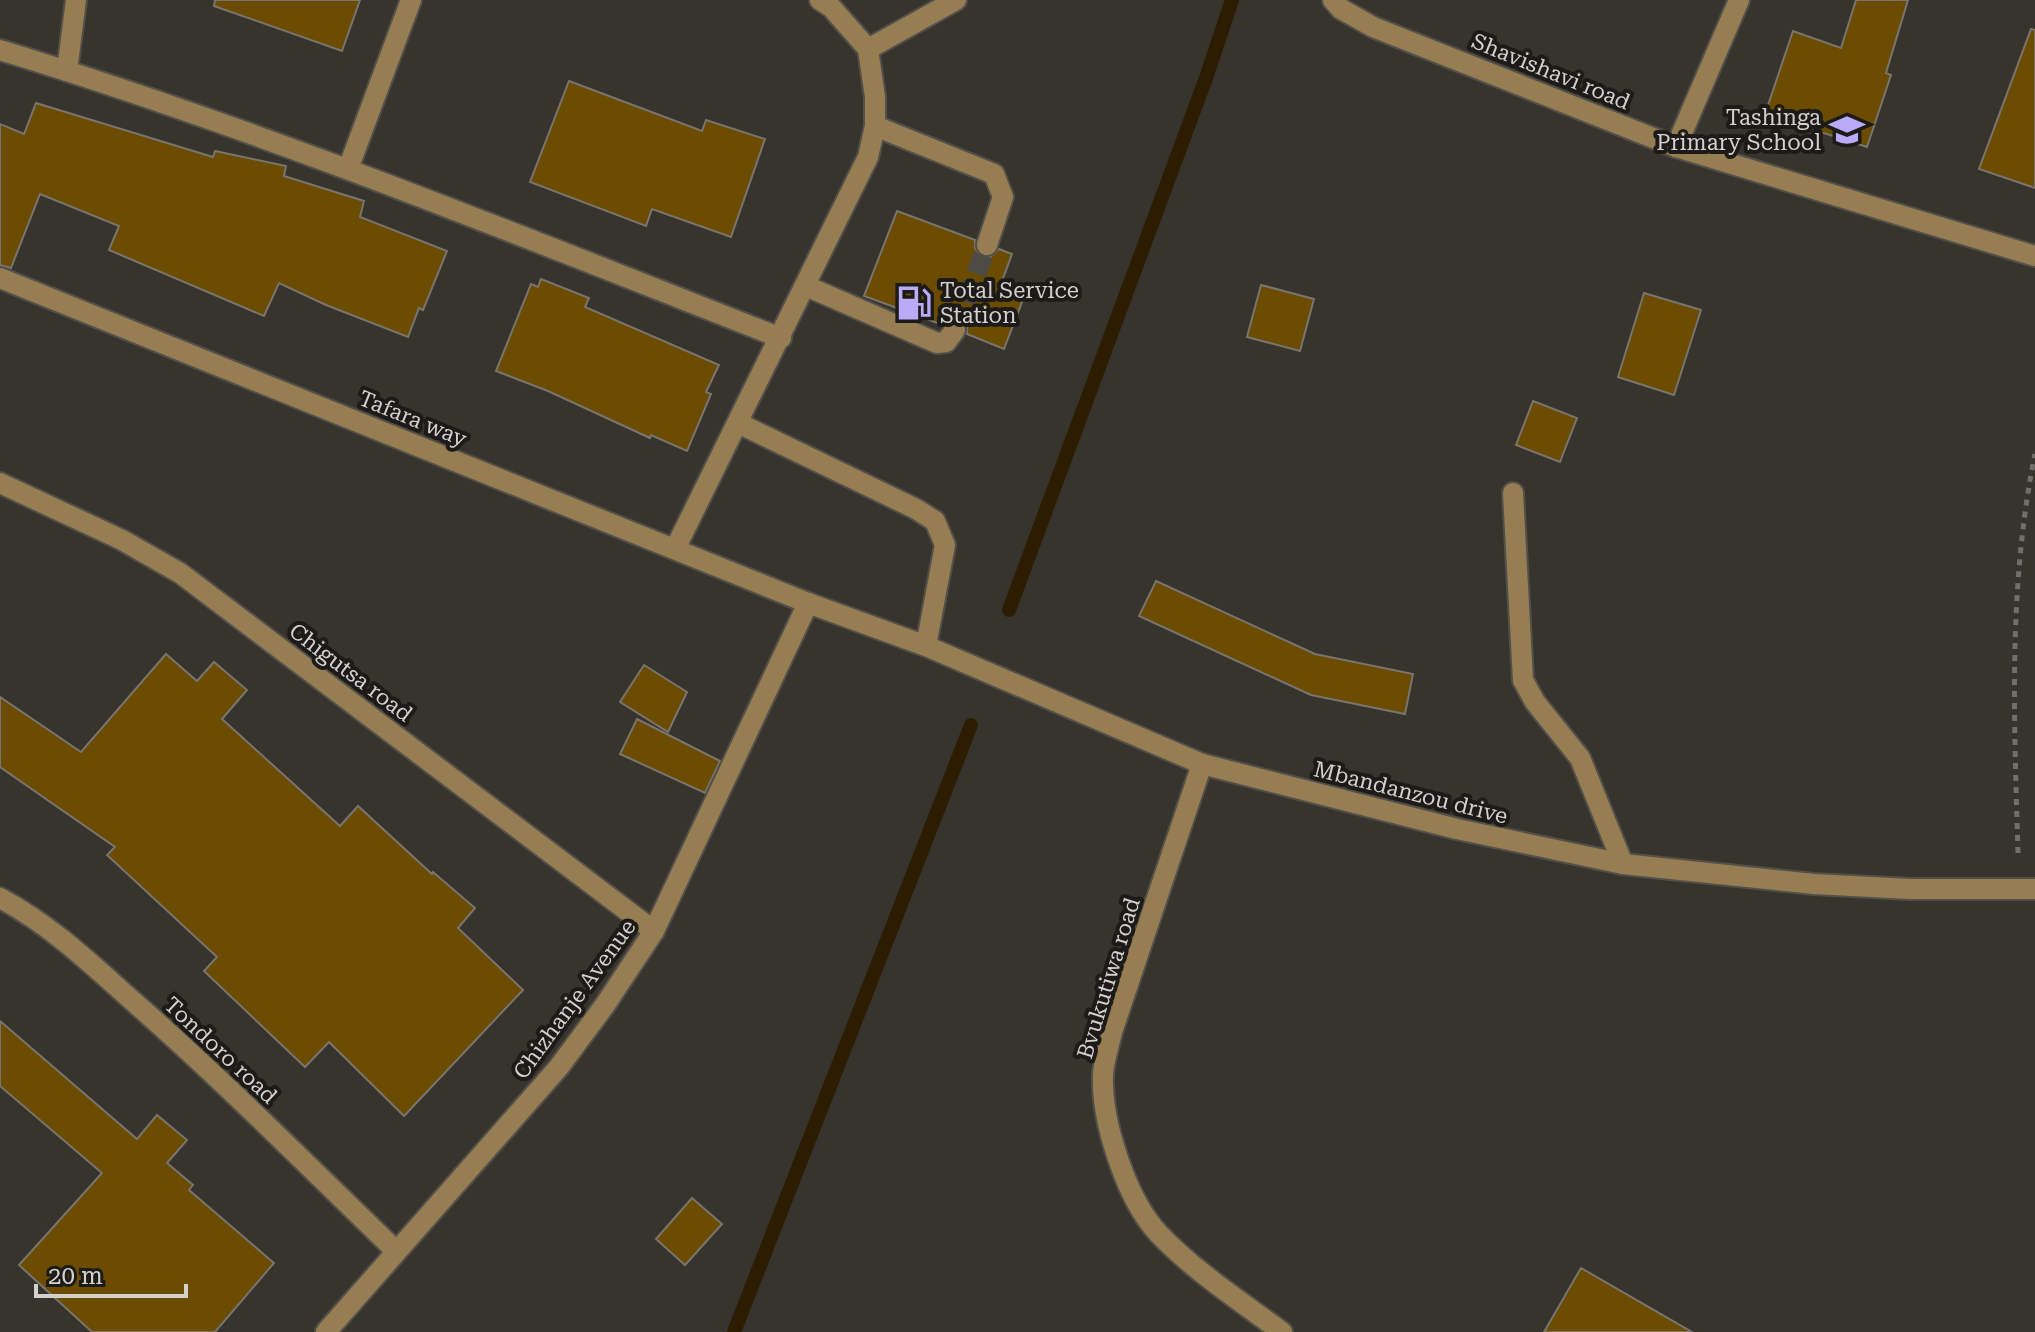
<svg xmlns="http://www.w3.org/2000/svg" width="2035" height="1332" font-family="'Roboto Serif',serif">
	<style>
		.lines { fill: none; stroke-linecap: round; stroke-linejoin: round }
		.stream { stroke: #2c1d00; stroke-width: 14 }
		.building { fill: #6b4c01; stroke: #79746d; stroke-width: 2 }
		.minor-tunnel { stroke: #4e4b45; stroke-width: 20; stroke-dasharray: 20 10; stroke-linecap: butt }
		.minor-casing { stroke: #534f4a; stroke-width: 24 }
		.path { stroke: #726e69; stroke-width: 5; stroke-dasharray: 6 6; stroke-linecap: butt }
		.minor { stroke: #967e52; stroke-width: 20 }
		.labels { text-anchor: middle; stroke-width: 8; stroke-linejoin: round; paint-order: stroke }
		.street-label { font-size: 22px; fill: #d3d1cd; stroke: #1d1b18 }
		.poi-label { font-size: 22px; fill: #d3d1cd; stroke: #1d1b18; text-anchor: end }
	</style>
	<rect width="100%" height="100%" fill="#37332d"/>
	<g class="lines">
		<g class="stream">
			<path d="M1009 610 1206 78 1232 0"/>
			<path d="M734 1332 971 725"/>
		</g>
	</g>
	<g class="building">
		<path d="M215 0H360L342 51 214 6Z"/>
		<path d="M1856 0H1908L1886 73 1891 75 1867 147 1765 114 1793 31 1841 48Z"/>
		<path d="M2031 29 2035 30V188L1979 169Z"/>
		<path d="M569 81 702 131 706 120 765 139 731 237 652 209 646 226 530 182Z"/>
		<path d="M36 103 213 157 215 151 286 166 284 176 364 201 360 217 447 251 423 310 419 308 408 337 326 305 279 283 264 316 109 250 119 226 40 194 11 268 0 265V124L24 134Z"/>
		<path d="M897 211 975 240V248L982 257H990L999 249 1012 254 998 292 1022 302 1004 349 967 334V324L957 317 949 318 943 325 864 296Z"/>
		<path d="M541 279 589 298 585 307 719 365 706 392 711 394 687 451 651 435 650 438 548 391 496 371 531 284 538 287Z"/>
		<path d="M1261 285 1314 299 1300 351 1247 337Z"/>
		<path d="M1644 293 1701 310 1674 395 1618 377Z"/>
		<path d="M1533 401 1577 418 1560 462 1516 445Z"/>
		<path d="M1156 581 1315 654 1413 674 1405 714 1311 695 1139 616Z"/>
		<path d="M166 654 197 681 214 662 247 690 222 719 340 826 358 806 432 874 433 872 475 908 458 928 523 990 404 1116 329 1042 305 1067 204 971 217 957 107 855 115 847 0 767V697L81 752Z"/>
		<path d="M644 665 687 692 668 732 620 702Z"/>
		<path d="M637 719 720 761 705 793 620 754Z"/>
		<path d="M0 1021 137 1139 157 1115 187 1140 167 1163 193 1185 189 1190 274 1263 215 1332H92L19 1265 102 1173 0 1086Z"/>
		<path d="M692 1198 722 1224 685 1265 656 1239Z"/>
		<path d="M1581 1268 1692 1332H1544Z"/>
	</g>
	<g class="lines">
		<path class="minor-tunnel" d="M955 330 987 245"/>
		<g class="minor-casing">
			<g id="minor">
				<path d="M1333 0 1341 9 1373 27 1676 147 2035 256"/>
				<path d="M868 49 956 0"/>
				<path d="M0 50C265 131 523 237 781 338"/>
				<path d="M67 71 76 0"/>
				<path d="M875 126 994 174 1003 197 987 245"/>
				<path d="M1676 147 1739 0"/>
				<path d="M348 169 411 0"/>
				<path d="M0 278 808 603 926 646 1202 764 1457 829 1623 864 1814 884 1910 889H2035"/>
				<path d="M806 286 937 343 946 342 955 330"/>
				<path d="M738 423 916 509 935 521 945 545 926 646"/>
				<path d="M0 483 122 540 180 573 654 931"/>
				<path d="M1513 493 1523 680 1535 702 1580 758 1623 864"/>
				<path d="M675 549 868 157 875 126V97L868 49 831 7 820 0"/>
				<path d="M1202 764 1112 1032C1109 1046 1104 1060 1103 1074 1101 1121 1126 1198 1158 1233 1194 1271 1240 1301 1282 1332"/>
				<path d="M0 898C51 925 92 965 135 1003 225 1082 310 1168 396 1251"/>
				<path d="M326 1332 559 1067 605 1005 654 931 808 603"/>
			</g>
		</g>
		<path class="path" d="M2018 853C2014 719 2008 586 2035 454"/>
		<use href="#minor" class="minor"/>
	</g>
	<defs>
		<g id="school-bare" transform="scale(2.76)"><path d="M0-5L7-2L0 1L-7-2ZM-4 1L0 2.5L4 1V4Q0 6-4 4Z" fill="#b9abf7" stroke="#1d1b18" stroke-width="2.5" paint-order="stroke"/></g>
		<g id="fuel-bare" transform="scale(2.76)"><path d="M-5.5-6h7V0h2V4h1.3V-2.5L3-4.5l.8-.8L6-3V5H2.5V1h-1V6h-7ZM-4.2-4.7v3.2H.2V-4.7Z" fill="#b9abf7" stroke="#1d1b18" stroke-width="2.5" paint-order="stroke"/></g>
	</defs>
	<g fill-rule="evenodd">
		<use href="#school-bare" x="1847" y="130"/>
		<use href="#fuel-bare" x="914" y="303"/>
	</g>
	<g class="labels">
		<g class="street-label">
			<text transform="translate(1551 71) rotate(22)" y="8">Shavishavi road</text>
			<text transform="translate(413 418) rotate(22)" y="8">Tafara way</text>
			<text transform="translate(351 672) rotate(37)" y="8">Chigutsa road</text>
			<text transform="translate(1411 792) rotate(14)" y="8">Mbandanzou drive</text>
			<text transform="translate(1108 978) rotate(-73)" y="8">Bvukutiwa road</text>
			<text transform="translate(574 999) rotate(-54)" y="8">Chizhanje Avenue</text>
			<text transform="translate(221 1050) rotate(43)" y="8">Tondoro road</text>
		</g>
		<g class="poi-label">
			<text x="1821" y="125">Tashinga<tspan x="1821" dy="25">Primary School</tspan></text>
			<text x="940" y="298" text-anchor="start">Total Service<tspan x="940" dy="25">Station</tspan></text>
		</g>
	</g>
	<path d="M36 1284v12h150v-12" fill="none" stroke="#d3d1cd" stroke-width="4"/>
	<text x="48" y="1284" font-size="24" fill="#d3d1cd" stroke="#1d1b18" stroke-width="6" paint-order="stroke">20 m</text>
</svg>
